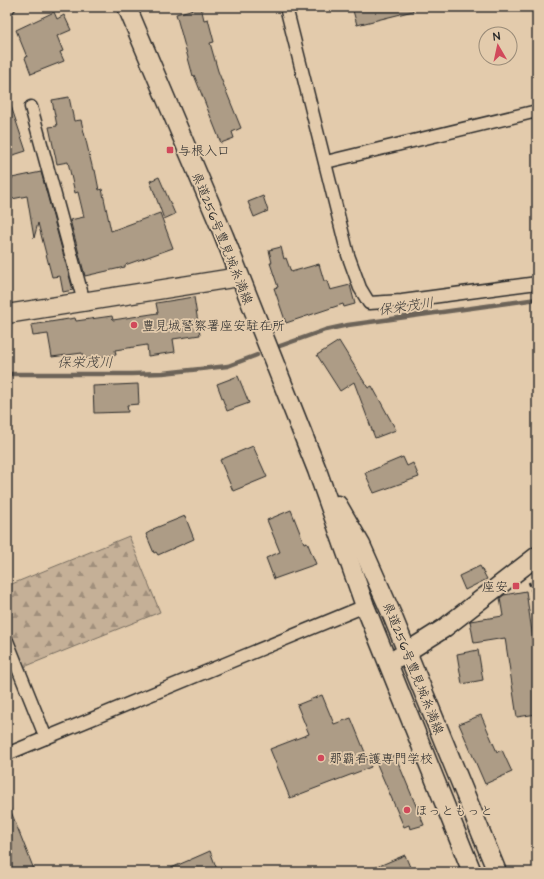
<svg xmlns="http://www.w3.org/2000/svg" width="544" height="879" font-family="'Architects Daughter','Klee One',sans-serif">
	<style>
		.forest { fill: url(#forest-firs); stroke: #786e61 }
		.lines { fill: none; stroke-linecap: round; stroke-linejoin: round }
		.stream { stroke: #6c6459; stroke-width: 4.5 }
		.building { fill: #ad9c86; stroke: #2b2b2b }
		.street-casing { stroke: #2b2b2b; stroke-width: 15 }
		.secondary-casing { stroke: #2b2b2b; stroke-width: 21 }
		.path { stroke: #2b2b2b; stroke-width: 2.5; stroke-dasharray: 4 3; stroke-linecap: butt }
		.street { stroke: #e3cbac; stroke-width: 12 }
		.secondary { stroke: #e3cbac; stroke-width: 18 }
		.poi-dot { fill: #d1495b; stroke: #e3cbac; stroke-width: 1.5 }
		.labels { text-anchor: middle; stroke-width: 3.5; stroke-linejoin: round; paint-order: stroke }
		.poi-label { font-size: 13px; fill: #2b2b2b; stroke: #e3cbac; text-anchor: start }
		.street-label { font-size: 13px; fill: #2b2b2b; stroke: #e3cbac }
		.water-label { font-size: 14px; font-style: italic; fill: #413e3a; stroke: #e3cbac }
	</style>
	<defs>
		<pattern id="forest-firs" width="22" height="20" patternUnits="userSpaceOnUse"><rect width="22" height="20" fill="#c5b097"/><path d="M5 1l3.5 6h-7zM16 11l3.5 6h-7z" fill="#a08f7b"/></pattern>
	</defs>
	<rect width="100%" height="100%" fill="#e3cbac"/>
	<filter id="ink" filterUnits="userSpaceOnUse"><feTurbulence type="fractalNoise" baseFrequency=".025" numOctaves="2"/><feDisplacementMap in="SourceGraphic" scale="8" xChannelSelector="R" yChannelSelector="G"/><feConvolveMatrix kernelMatrix="1 2 1 2 8 2 1 2 1" color-interpolation-filters="sRGB"/></filter>
	<g filter="url(#ink)">
		<path class="forest" d="M129 536 160 612 24 667 7 626V586Z"/>
		<g class="lines">
			<g class="stream">
				<path d="M280 346 325 330 348 325 537 299"/>
				<path d="M7 374H131L163 373 228 366 257 355"/>
			</g>
		</g>
		<g class="building">
			<path d="M201 7 204 20 208 19 214 42 210 43 218 71 241 128 232 132 234 138 221 143 194 75 193 76 176 14Z"/>
			<path d="M352 7H412L413 11 357 25Z"/>
			<path d="M54 12 57 19 64 15 71 30 57 36 63 51 60 52 64 61 31 74 25 58 27 57 16 30Z"/>
			<path d="M69 97 74 121 81 120 93 170H95L99 190 102 189 111 231 160 213 173 248 125 265V267L85 276 70 220 84 217 78 192 75 193 68 162 57 164 49 127 57 126 52 100Z"/>
			<path d="M9 100 26 151 7 157V101Z"/>
			<path d="M41 172 73 290 63 292 60 276 52 277 38 223 34 238 27 196 7 200V179Z"/>
			<path d="M159 177 175 214 164 219 150 181Z"/>
			<path d="M263 196 268 211 254 217 248 202Z"/>
			<path d="M281 247 284 259 286 258 291 272 319 264 324 281H327L330 290 350 285 355 304 344 307 343 304 286 323 274 288 278 287 270 263H272L269 250Z"/>
			<path d="M194 297 200 335 173 339 175 352 148 356 147 345 115 350 116 355 83 359 82 353 52 357 48 334 33 336 31 325 75 318 76 321 112 316 113 320 158 313 156 303Z"/>
			<path d="M339 341 368 388 372 386 396 430 375 438 354 382 340 391 317 355Z"/>
			<path d="M238 376 249 403 227 411 217 384Z"/>
			<path d="M138 384 139 404 127 405 128 412 94 413 93 386Z"/>
			<path d="M253 446 267 477 233 491 220 460Z"/>
			<path d="M403 457 407 466 413 463 419 477 374 493 365 473Z"/>
			<path d="M291 510 304 543 307 542 316 564 274 579 266 558 280 552 267 520Z"/>
			<path d="M185 516 194 539 158 555 156 552 154 553 146 534 153 530V529Z"/>
			<path d="M480 566 487 579 465 590 459 576Z"/>
			<path d="M526 591 537 666V714L517 717 505 638 474 643 470 621 503 616 500 598 504 595Z"/>
			<path d="M478 650 483 680 462 684 457 654Z"/>
			<path d="M322 695 334 724 351 718 371 767 290 798 270 749 309 734 297 705Z"/>
			<path d="M481 715 497 752 502 750 512 772 485 784 459 724Z"/>
			<path d="M395 755 424 825 410 829 409 825 404 827 376 762Z"/>
			<path d="M7 804H8L35 872H7Z"/>
			<path d="M210 851 218 872H162L201 855Z"/>
			<path d="M405 855 412 872H365Z"/>
		</g>
		<g class="lines">
			<g class="street-casing">
				<g id="street">
					<path d="M286 7 348 255 360 288 369 303 402 301 537 283"/>
					<path d="M7 8 9 7"/>
					<path d="M31 107 84 302"/>
					<path d="M326 162 537 111"/>
					<path d="M7 641 46 738"/>
					<path d="M7 754 365 606"/>
				</g>
			</g>
			<g class="secondary-casing">
				<g id="secondary">
					<path d="M127 7 224 236 317 470 365 606 472 872"/>
					<path d="M7 314 239 277"/>
					<path d="M338 505 361 545 392 615 497 872"/>
					<path d="M397 658 443 629 537 556"/>
				</g>
			</g>
			<path class="path" d="M529 582 537 606"/>
			<use href="#street" class="street"/>
			<use href="#secondary" class="secondary"/>
		</g>
	</g>
	<g class="poi-dot">
		<rect x="166" y="146" width="8" height="8" rx="2"/>
		<circle cx="134" cy="325" r="4"/>
		<rect x="512" y="582" width="8" height="8" rx="2"/>
		<circle cx="321" cy="758" r="4"/>
		<circle cx="407" cy="810" r="4"/>
	</g>
	<g class="labels">
		<g class="poi-label">
			<text x="178" y="155">与根入口</text>
			<text x="142" y="330">豊見城警察署座安駐在所</text>
			<text x="508" y="591" text-anchor="end">座安</text>
			<text x="329" y="763">那覇看護専門学校</text>
			<text x="415" y="815">ほっともっと</text>
		</g>
		<g class="street-label">
			<text transform="translate(223 238) rotate(68)" y="5">県道256号豊見城糸満線</text>
			<text transform="translate(414 668) rotate(68)" y="5">県道256号豊見城糸満線</text>
		</g>
		<g class="water-label">
			<text transform="translate(406 306) rotate(-8)" y="5">保栄茂川</text>
			<text x="85" y="367">保栄茂川</text>
		</g>
	</g>
	<rect width="544" height="879" fill="none" stroke="#e3cbac" stroke-width="24"/>
	<rect x="12" y="12" width="520" height="855" fill="none" stroke="#2b2b2b" stroke-width="1.5" filter="url(#ink)"/>
	<g transform="translate(498 46) rotate(351)"><circle r="19" fill="#e3cbac" stroke="#998b78"/>
	<path d="M0-3L7 15L0 10L-7 15Z" fill="#d1495b"/>
	<text y="-6" font-size="11" font-weight="bold" text-anchor="middle" fill="#2b2b2b">N</text>
	</g>
</svg>
